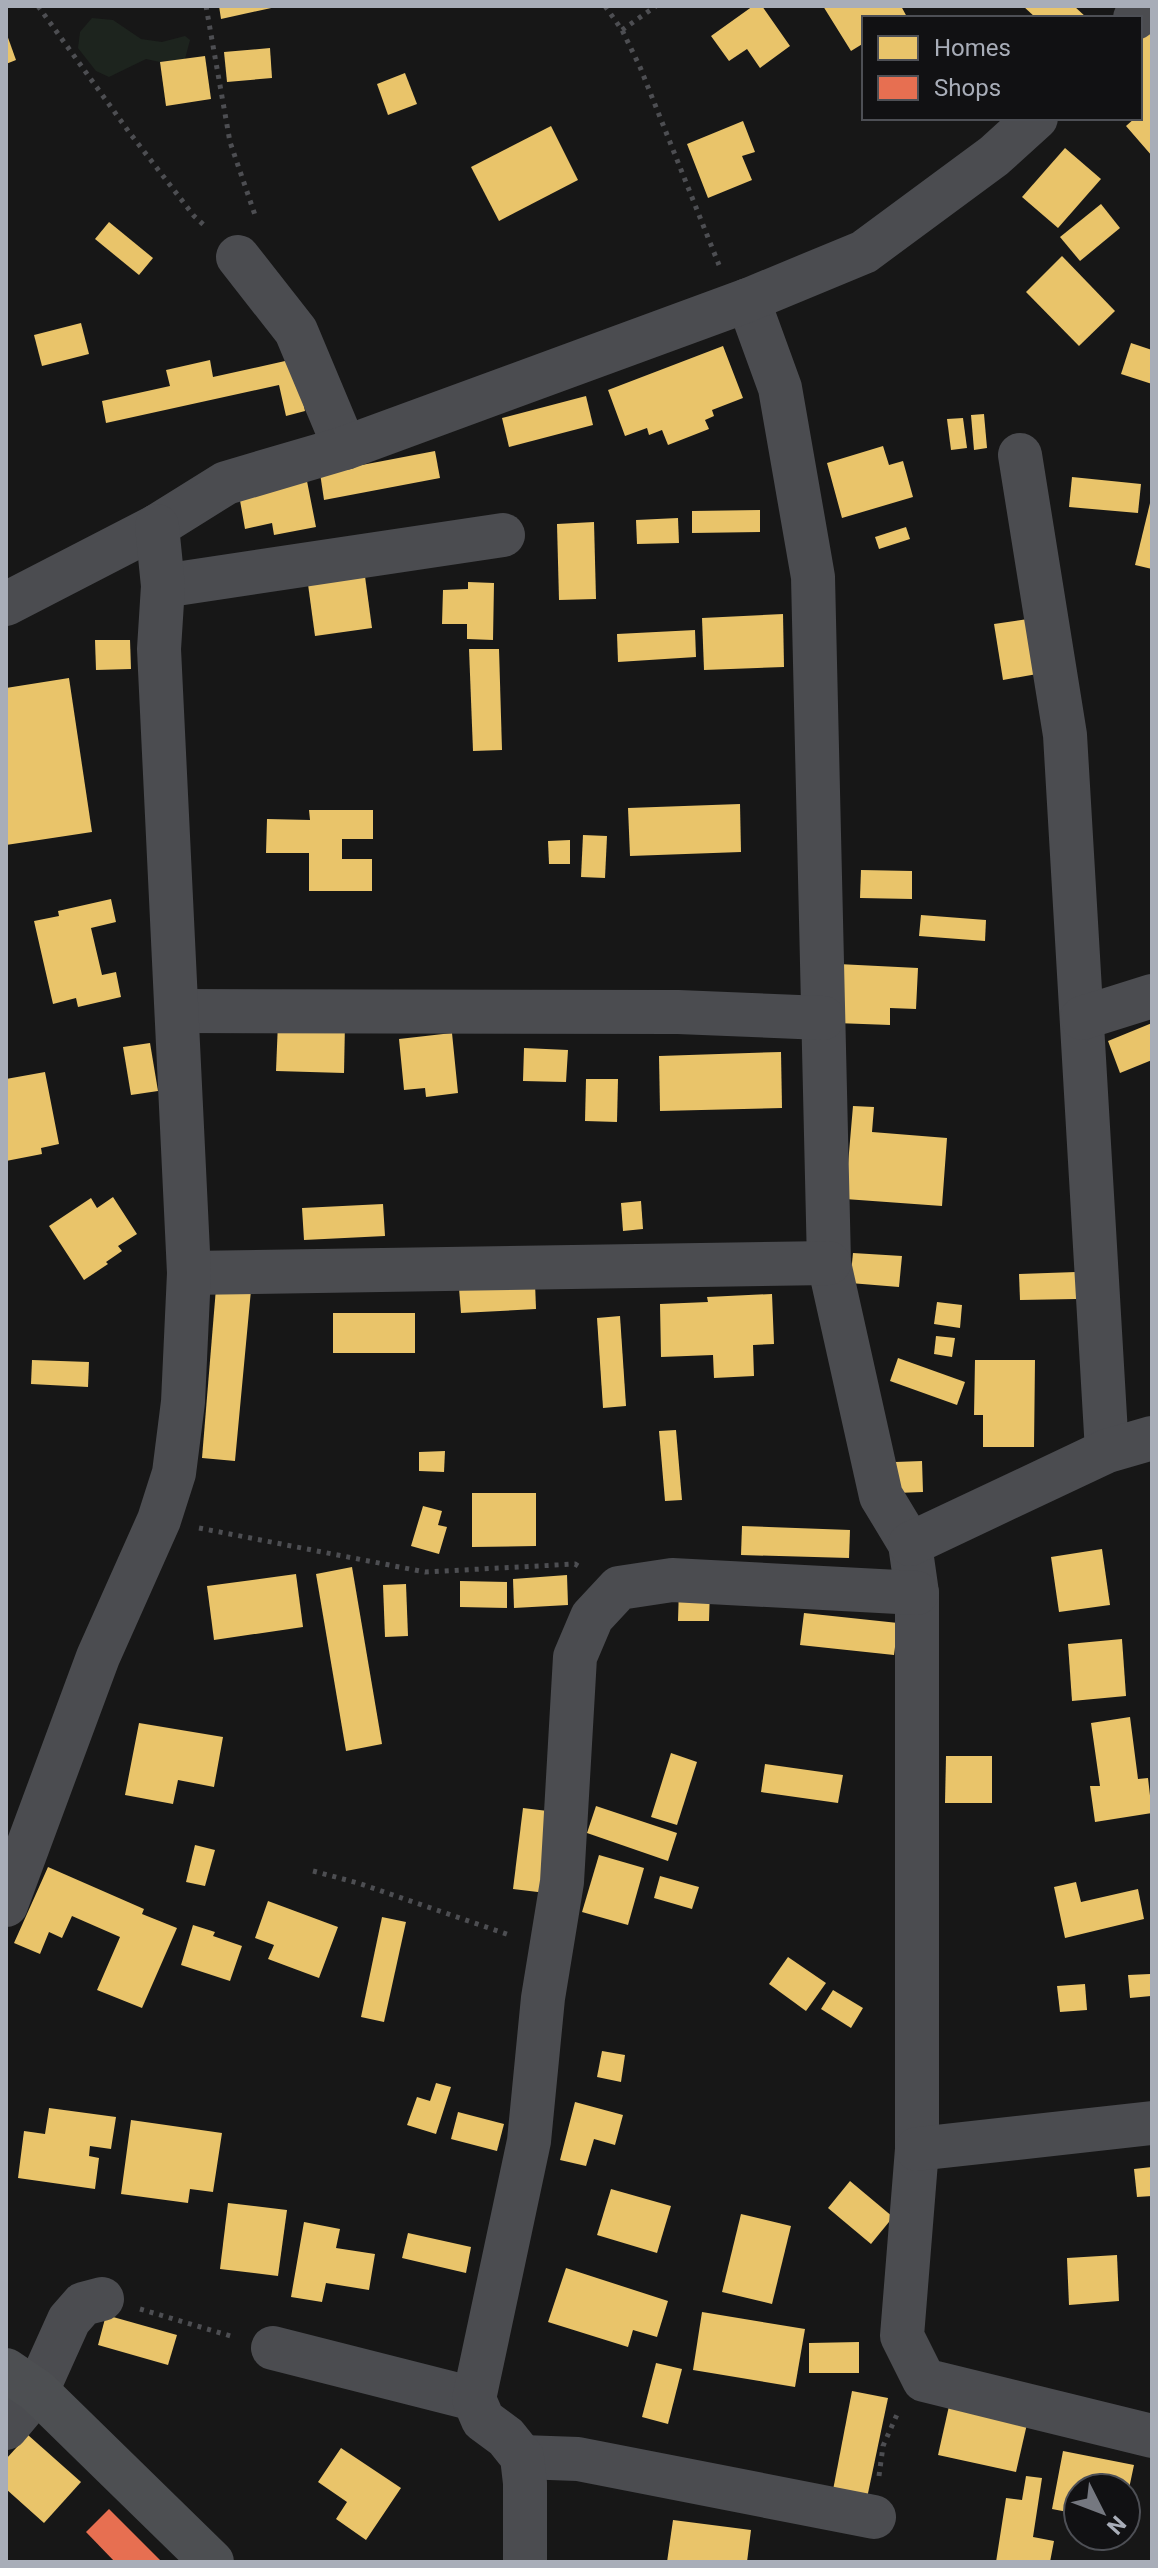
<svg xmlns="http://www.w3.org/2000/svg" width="1158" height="2568" font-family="Roboto,sans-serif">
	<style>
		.green { fill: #1d241e }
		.homes { fill: #e9c46a }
		.shops { fill: #e76f51 }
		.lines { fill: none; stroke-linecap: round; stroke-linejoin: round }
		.path { stroke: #4d4e52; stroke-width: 5; stroke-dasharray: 4 6; stroke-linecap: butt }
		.minor { stroke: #4b4c50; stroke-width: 44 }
		.major { stroke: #4d4f52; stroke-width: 44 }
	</style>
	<rect width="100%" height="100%" fill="#171717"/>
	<path class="green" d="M92 18 113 20 141 39 162 42 185 36 190 40 185 59 160 62 146 59 109 77 96 71 78 48 80 32Z"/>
	<g class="homes">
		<path d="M219 6H276V7L221 19Z"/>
		<path d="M753 6H762L790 46 760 68 747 49 729 61 711 36Z"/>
		<path d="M823 6H901L907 17 864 18V43L851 51Z"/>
		<path d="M1023 6H1074L1087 18H1036Z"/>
		<path d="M1152 25V156L1126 126 1135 118H1140V36Z"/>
		<path d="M6 32 16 60 6 64Z"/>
		<path d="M270 48 272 78 227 82 224 52Z"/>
		<path d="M205 56 211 99 166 106 160 62Z"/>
		<path d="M405 73 417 104 388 115 377 84Z"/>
		<path d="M743 121 755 152 742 156 752 180 708 198 687 144Z"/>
		<path d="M551 126 578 180 499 221 471 167Z"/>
		<path d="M1065 148 1101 179 1058 228 1022 197Z"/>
		<path d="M1101 204 1120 228 1080 261 1060 237Z"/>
		<path d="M109 222 153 258 139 275 95 239Z"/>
		<path d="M1062 256 1115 311 1079 346 1026 292Z"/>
		<path d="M81 323 89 354 42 366 34 335Z"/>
		<path d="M1131 343 1152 350V384L1121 374Z"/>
		<path d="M723 346 743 398 712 410 714 416 705 420 709 429 668 445 662 430 649 435 647 428 625 436 608 390Z"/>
		<path d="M294 359 305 411 286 416 279 385 106 423 102 401 170 386 166 370 210 360 213 377Z"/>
		<path d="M586 396 593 425 509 447 502 418Z"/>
		<path d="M984 414 987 448 974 450 971 415Z"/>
		<path d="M963 418 967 448 951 450 947 419Z"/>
		<path d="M883 446 889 465 903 461 913 497 842 518 827 463Z"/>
		<path d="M435 451 440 478 324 500 320 473Z"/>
		<path d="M306 476 316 527 274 535 272 523 245 529 238 489Z"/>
		<path d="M1072 477 1141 484 1138 513 1069 507Z"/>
		<path d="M1151 499 1152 500V569L1135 565Z"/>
		<path d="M760 510V532L692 533V511Z"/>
		<path d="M678 518 679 543 637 544 636 520Z"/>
		<path d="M594 522 596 599 559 600 557 524Z"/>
		<path d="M906 527 910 539 879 549 875 537Z"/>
		<path d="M364 569 372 628 315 636 307 577Z"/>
		<path d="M468 582 494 583 493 640 467 639V624H442L443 590 468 589Z"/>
		<path d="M783 614 784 667 704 670 702 618Z"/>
		<path d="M1028 619 1037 674 1003 680 994 624Z"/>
		<path d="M695 630 696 657 618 662 617 634Z"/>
		<path d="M95 640H130L131 669 96 670Z"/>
		<path d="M469 649H499L502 750 473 751Z"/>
		<path d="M69 678 92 832 6 845V688Z"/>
		<path d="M740 804 741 852 630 856 628 808Z"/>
		<path d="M309 810H373V839H342V859H372V891H309V853H266L267 819 310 820Z"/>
		<path d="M583 835 607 836 605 878 581 877Z"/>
		<path d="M570 840V864H549L548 841Z"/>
		<path d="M861 870 912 871V899L860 898Z"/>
		<path d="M111 899 116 922 91 928 102 975 116 972 121 997 78 1007 76 998 53 1004 34 921 59 916 58 911Z"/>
		<path d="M921 915 986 920 985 941 919 936Z"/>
		<path d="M838 964 918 968 916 1009 890 1008V1025L836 1023Z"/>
		<path d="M278 1022 345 1023 344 1073 276 1071Z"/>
		<path d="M1152 1023V1060L1120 1073 1108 1041Z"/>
		<path d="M452 1033 458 1093 426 1097 425 1088 404 1090 399 1039Z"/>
		<path d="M150 1043 158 1091 131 1095 123 1047Z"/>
		<path d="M524 1048 568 1050 566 1082 523 1081Z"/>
		<path d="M781 1052 782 1108 660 1111 659 1056Z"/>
		<path d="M45 1072 59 1144 41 1148 42 1154 6 1161V1079Z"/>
		<path d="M586 1079H618L617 1122 585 1121Z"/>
		<path d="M853 1106 874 1107 872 1132 947 1138 942 1206 845 1199Z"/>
		<path d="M113 1197 137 1234 118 1246 122 1251 106 1262 108 1264 84 1280 49 1226 91 1198 97 1208Z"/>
		<path d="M641 1201 643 1229 623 1231 621 1203Z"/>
		<path d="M383 1204 385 1236 304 1240 302 1208Z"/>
		<path d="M853 1253 902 1256 899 1287 850 1283Z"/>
		<path d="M1076 1272V1299L1020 1300 1019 1274Z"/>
		<path d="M535 1283 536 1309 461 1313 459 1288Z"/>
		<path d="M216 1288 251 1290 235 1461 202 1458Z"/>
		<path d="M772 1294 774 1344 753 1345 754 1376 714 1378 713 1355 661 1357 660 1304 708 1302 707 1297Z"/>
		<path d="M937 1302 962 1305 960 1328 934 1324Z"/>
		<rect x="333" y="1313" width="82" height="40"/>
		<path d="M620 1316 626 1406 603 1408 597 1318Z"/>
		<path d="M936 1336 955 1338 952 1357 934 1354Z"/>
		<path d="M898 1358 965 1382 957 1405 890 1381Z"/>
		<path d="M32 1360 89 1362 88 1387 31 1384Z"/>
		<path d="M975 1360H1035L1034 1447H983V1415H974Z"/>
		<path d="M676 1430 682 1500 665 1501 659 1431Z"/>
		<path d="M445 1451 444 1472 419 1471V1452Z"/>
		<path d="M922 1461 923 1492 896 1493 895 1462Z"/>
		<path d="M472 1493H536V1546L472 1547Z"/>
		<path d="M423 1506 442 1511 438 1525 447 1527 439 1554 411 1546Z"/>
		<path d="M742 1526 850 1530 849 1558 741 1555Z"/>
		<path d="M1102 1549 1110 1605 1059 1612 1051 1557Z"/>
		<path d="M352 1567 382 1744 346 1751 316 1574Z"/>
		<path d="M296 1574 303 1627 214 1640 207 1586Z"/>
		<path d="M567 1575 568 1605 514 1608 513 1579Z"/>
		<path d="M460 1581 507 1582V1608L460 1607Z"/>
		<path d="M406 1584 408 1636 385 1637 383 1585Z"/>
		<path d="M679 1587 710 1588 709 1621H678Z"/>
		<path d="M804 1613 898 1623 894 1655 800 1645Z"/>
		<path d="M1122 1639 1126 1696 1072 1701 1068 1644Z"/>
		<path d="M1130 1717 1138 1779 1148 1778 1152 1813 1095 1822 1090 1786H1100L1091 1723Z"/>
		<path d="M139 1723 223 1737 214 1787 178 1780 173 1804 125 1795Z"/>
		<path d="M671 1753 697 1762 677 1825 651 1817Z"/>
		<path d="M946 1756H992V1803H945Z"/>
		<path d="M765 1764 843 1775 838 1803 761 1792Z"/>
		<path d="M596 1806 677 1833 668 1861 587 1833Z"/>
		<path d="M523 1808 556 1812 546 1893 513 1889Z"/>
		<path d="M195 1845 215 1850 205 1886 186 1882Z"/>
		<path d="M599 1855 644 1868 628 1925 582 1912Z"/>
		<path d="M48 1867 144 1909 142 1914 177 1928 142 2008 97 1990 120 1937 72 1916 62 1938 49 1932 40 1954 14 1943Z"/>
		<path d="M660 1876 699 1887 692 1909 654 1898Z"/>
		<path d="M1076 1882 1081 1902 1138 1889 1144 1919 1065 1938 1054 1887Z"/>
		<path d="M268 1901 338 1927 319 1978 268 1959 274 1945 255 1938Z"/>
		<path d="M382 1917 406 1922 384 2022 361 2017Z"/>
		<path d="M193 1925 215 1932 213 1936 242 1946 230 1981 181 1965Z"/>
		<path d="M788 1957 826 1983 806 2011 769 1984Z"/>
		<path d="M1150 1974 1151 1996 1130 1998 1128 1975Z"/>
		<path d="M1085 1984 1087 2010 1060 2012 1057 1986Z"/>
		<path d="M833 1990 863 2008 851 2028 821 2009Z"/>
		<path d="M602 2051 625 2055 621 2082 597 2077Z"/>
		<path d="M436 2083 451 2087 436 2134 407 2125 417 2097 430 2101Z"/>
		<path d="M575 2102 623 2115 615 2145 594 2139 586 2166 560 2160Z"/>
		<path d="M49 2108 116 2117 111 2149 90 2146 89 2156 99 2158 95 2189 18 2178 24 2131 45 2134Z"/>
		<path d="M458 2112 504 2124 497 2151 451 2139Z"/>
		<path d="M131 2120 222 2133 213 2192 190 2189 188 2203 121 2194Z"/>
		<path d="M1152 2167V2196L1137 2197 1134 2169Z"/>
		<path d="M850 2181 893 2217 871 2244 828 2208Z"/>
		<path d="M611 2189 671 2206 657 2253 597 2235Z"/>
		<path d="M228 2203 287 2210 278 2276 220 2269Z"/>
		<path d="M741 2214 791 2226 772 2304 722 2292Z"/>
		<path d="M304 2222 340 2229 336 2248 375 2254 369 2290 326 2283 322 2302 291 2297Z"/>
		<path d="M408 2233 471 2247 466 2273 402 2258Z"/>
		<path d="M1117 2255 1119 2301 1069 2305 1067 2258Z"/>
		<path d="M566 2268 668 2301 657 2337 633 2330 628 2347 548 2322Z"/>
		<path d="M702 2312 805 2329 795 2387 693 2370Z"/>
		<path d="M106 2315 177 2335 168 2365 98 2345Z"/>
		<path d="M859 2342V2373H809V2343Z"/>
		<path d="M656 2363 682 2369 668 2424 642 2417Z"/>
		<path d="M852 2391 888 2398 867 2498 833 2490Z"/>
		<path d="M949 2406 1027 2424 1016 2472 938 2455Z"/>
		<path d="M28 2435 81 2482 44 2523 6 2489V2459Z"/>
		<path d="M341 2448 401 2488 366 2540 336 2519 347 2502 318 2482Z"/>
		<path d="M1063 2451 1134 2465 1127 2498 1126 2488H1078V2514L1052 2509Z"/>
		<path d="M1026 2476 1042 2478 1033 2537 1054 2541 1050 2562H996L1006 2498 1022 2500Z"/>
		<path d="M673 2520 751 2530 747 2562H667Z"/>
	</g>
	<path class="shops" d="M109 2509 162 2562H115L86 2532Z"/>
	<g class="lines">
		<g class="path">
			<path d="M38 6 129 132 194 216 207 228"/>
			<path d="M206 6 230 142 256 218"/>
			<path d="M605 6 622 30 640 67 719 265"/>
			<path d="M622 30 656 6"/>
			<path d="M199 1528 425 1572 575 1564 580 1567"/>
			<path d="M313 1871 358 1883 512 1936"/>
			<path d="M140 2309 234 2337"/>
			<path d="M879 2476 883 2446 899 2410"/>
		</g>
		<g class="minor">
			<path d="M1135 18 1149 6"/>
			<path d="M238 257 296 331 345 448"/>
			<path d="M748 300 780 388 813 577 829 1263 881 1496 910 1544 917 1593V2149L902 2336 924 2380 1152 2436"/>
			<path d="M1020 455 1065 735 1107 1451"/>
			<path d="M163 586 503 535"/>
			<path d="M6 604 157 526 226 483 345 448 748 300 864 252 994 156 1036 118"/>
			<path d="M177 1011 678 1012 823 1018"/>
			<path d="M1082 1018 1152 996"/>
			<path d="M189 1273 829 1263"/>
			<path d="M910 1544 1107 1451 1152 1438"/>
			<path d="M6 1905 98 1657 159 1520 174 1473 183 1402 189 1273 159 649 163 586 157 526"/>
			<path d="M917 2149 1152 2123"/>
			<path d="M273 2348 474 2399"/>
			<path d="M6 2428 37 2391 69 2320 83 2304 102 2299"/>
			<path d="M522 2457 578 2459 874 2517"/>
			<path d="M525 2562V2483L522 2457 506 2437 483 2420 474 2399 529 2141 543 1998 562 1882 575 1657 592 1617 619 1588 672 1580 917 1593"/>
		</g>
		<path class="major" d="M6 2370 37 2391 212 2562"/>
	</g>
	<rect width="1158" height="2568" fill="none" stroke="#a8adb8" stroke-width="16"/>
	<rect x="862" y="16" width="280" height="104" fill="#111113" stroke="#4d4f55" stroke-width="2"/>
	<rect x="878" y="36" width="40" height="24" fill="#e9c46a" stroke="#4d4f55" stroke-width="2"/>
	<text x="934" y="56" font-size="24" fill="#a8adb8">Homes</text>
	<rect x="878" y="76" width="40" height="24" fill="#e76f51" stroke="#4d4f55" stroke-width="2"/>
	<text x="934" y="96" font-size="24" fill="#a8adb8">Shops</text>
	<g transform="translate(1102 2512) rotate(132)"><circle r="38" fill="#111113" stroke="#4d4f55" stroke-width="2"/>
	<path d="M0-6L14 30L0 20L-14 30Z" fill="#757880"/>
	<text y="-12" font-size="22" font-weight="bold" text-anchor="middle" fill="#a8adb8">N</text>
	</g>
</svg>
